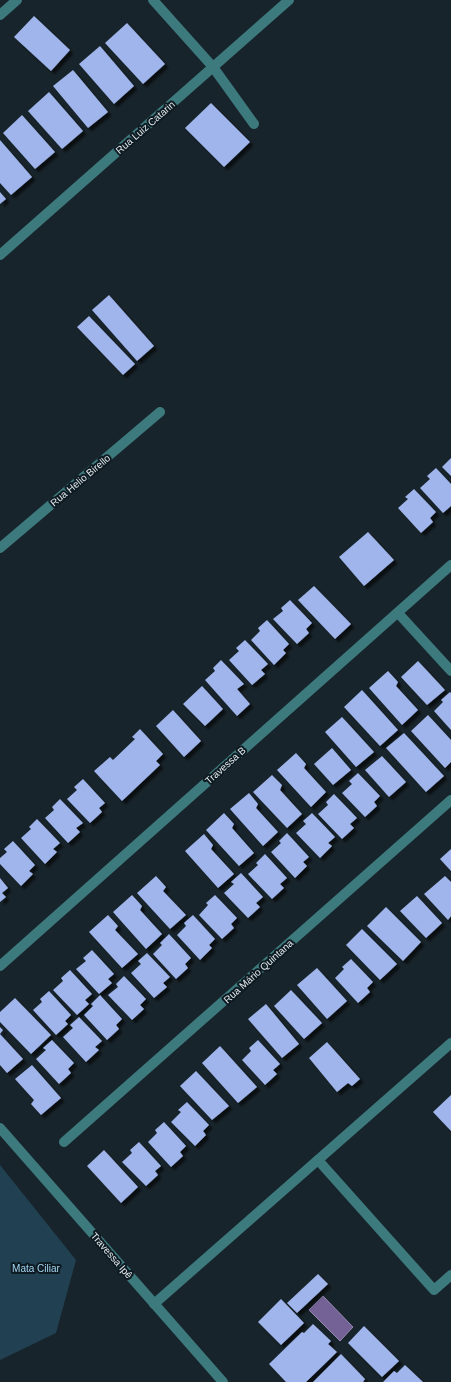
<svg xmlns="http://www.w3.org/2000/svg" width="451" height="1382" font-family="Arial,sans-serif">
<style>
.green{fill:#214153}
.water{fill:#746296;stroke:#948ab0}
.building{fill:#9fb5eb;filter:url(#shadow)}
.lines{fill:none;stroke-linecap:round;stroke-linejoin:round}
.minor{stroke:#3d7a7e;stroke-width:10}
.labels{text-anchor:middle;stroke-width:4;stroke-linejoin:round;paint-order:stroke}
.street-label{font-size:10px;fill:#e0e8ed;stroke:#0e1a21}
.park-label{font-size:10px;fill:#a5d7f4;stroke:#0e1a21}
</style>
<defs>
<filter id="shadow"><feDropShadow dx="3.5" dy="3.5" stdDeviation="1" flood-color="#0009"/></filter>
</defs>
<rect width="100%" height="100%" fill="#18242b"/>
<polygon class="green" points="0,1165 76,1260 56,1333 0,1360"/>
<polygon class="water" points="323,1296 353,1327 340,1341 309,1310"/>
<g class="building">
<polygon points="34,16 70,50 51,71 14,37"/>
<polygon points="127,23 165,64 143,84 105,43"/>
<polygon points="100,46 134,86 114,104 79,64"/>
<polygon points="73,70 108,112 88,128 53,86"/>
<polygon points="49,92 83,131 62,149 28,111"/>
<polygon points="211,103 250,142 224,167 185,128"/>
<polygon points="22,115 55,152 35,169 3,133"/>
<polygon points="0,140 32,177 11,195 0,183"/>
<polygon points="0,192 6,199 0,204"/>
<polygon points="109,295 154,346 137,361 92,310"/>
<polygon points="89,316 135,364 123,375 77,327"/>
<polygon points="451,458 451,476 442,467"/>
<polygon points="436,468 451,484 451,506 443,513 420,488 430,479 427,476"/>
<polygon points="414,489 436,512 430,518 433,522 421,533 398,508 408,499 405,497"/>
<polygon points="368,532 394,560 364,586 339,557"/>
<polygon points="314,586 351,624 335,639 298,600"/>
<polygon points="290,600 312,623 306,629 309,633 297,644 273,619 283,611 281,608"/>
<polygon points="267,620 289,644 283,650 286,653 274,665 251,640 260,631 258,628"/>
<polygon points="245,640 268,664 261,670 265,674 252,685 229,660 239,651 236,648"/>
<polygon points="221,660 244,684 237,689 250,704 237,716 205,680 215,671 213,668"/>
<polygon points="418,661 445,690 427,705 401,677"/>
<polygon points="388,671 398,682 396,686 418,710 402,725 369,688"/>
<polygon points="202,686 223,709 205,726 183,704"/>
<polygon points="362,690 398,730 380,746 344,707"/>
<polygon points="450,692 451,693 451,730 434,711 443,702 441,700"/>
<polygon points="173,710 201,741 184,757 156,726"/>
<polygon points="428,715 451,740 451,762 445,768 411,731"/>
<polygon points="342,717 374,752 356,767 325,732"/>
<polygon points="140,729 163,754 156,761 160,765 122,801 94,771 110,757 113,760 135,739 132,737"/>
<polygon points="404,733 444,776 426,792 386,748"/>
<polygon points="332,748 351,770 333,785 314,764"/>
<polygon points="296,753 306,764 304,768 326,792 311,807 277,770"/>
<polygon points="382,756 406,782 389,797 365,770"/>
<polygon points="358,773 380,796 374,802 377,806 365,817 342,793 352,784 349,781"/>
<polygon points="272,775 282,785 280,790 302,814 287,828 253,792"/>
<polygon points="83,779 105,803 99,808 102,812 90,823 67,799 77,790 74,787"/>
<polygon points="249,793 258,804 256,808 278,832 263,846 230,809"/>
<polygon points="334,794 357,818 350,824 354,828 342,839 318,814 328,805 326,802"/>
<polygon points="60,799 83,823 76,828 80,832 68,843 45,818 54,810 52,807"/>
<polygon points="224,813 234,824 232,828 254,853 239,866 206,830"/>
<polygon points="312,813 335,837 328,843 332,846 320,858 296,833 306,824 303,821"/>
<polygon points="37,819 60,843 53,849 57,852 45,864 21,838 31,829 29,827"/>
<polygon points="287,833 309,857 303,862 307,866 295,878 271,852 281,843 279,841"/>
<polygon points="204,834 213,845 211,849 234,874 218,888 185,851"/>
<polygon points="13,841 35,865 29,871 33,874 21,886 0,864 0,858 7,852 4,849"/>
<polygon points="451,849 451,871 440,859"/>
<polygon points="265,854 287,878 280,884 284,888 272,899 248,874 258,865 256,863"/>
<polygon points="241,873 263,897 256,903 260,907 248,918 224,893 234,884 231,882"/>
<polygon points="156,876 166,887 163,891 186,915 170,929 137,893"/>
<polygon points="445,876 451,882 451,916 448,920 424,894"/>
<polygon points="0,878 8,888 2,893 6,897 0,902"/>
<polygon points="132,895 142,906 140,910 162,934 146,949 113,912"/>
<polygon points="215,895 237,918 231,924 234,928 222,939 199,915 208,905 206,903"/>
<polygon points="417,896 442,923 426,938 400,911"/>
<polygon points="386,907 421,942 403,961 367,926"/>
<polygon points="108,915 118,926 115,930 138,954 122,968 89,932"/>
<polygon points="193,915 215,939 209,945 212,948 200,960 177,935 186,926 184,923"/>
<polygon points="362,929 397,964 380,980 346,945"/>
<polygon points="169,934 191,958 185,964 188,968 176,979 153,954 162,945 160,943"/>
<polygon points="92,950 114,974 108,979 112,983 99,994 76,969 86,961 83,958"/>
<polygon points="147,953 170,977 163,983 167,987 154,998 131,973 141,964 138,961"/>
<polygon points="351,959 373,982 367,988 370,992 358,1003 335,978 344,969 342,967"/>
<polygon points="317,968 347,1001 327,1019 297,985"/>
<polygon points="70,970 92,994 85,1000 89,1004 77,1015 53,990 63,981 61,978"/>
<polygon points="124,976 146,999 140,1005 144,1009 132,1020 108,995 118,987 116,984"/>
<polygon points="291,990 322,1023 304,1039 274,1006"/>
<polygon points="49,991 71,1015 65,1021 68,1024 56,1035 33,1010 42,1002 40,999"/>
<polygon points="100,995 122,1019 116,1025 119,1029 107,1040 84,1015 93,1006 91,1004"/>
<polygon points="15,998 51,1035 31,1054 0,1022 0,1012"/>
<polygon points="266,1004 299,1044 282,1058 248,1019"/>
<polygon points="79,1017 102,1041 95,1047 99,1050 86,1062 63,1037 73,1028 70,1025"/>
<polygon points="0,1027 3,1030 0,1034 23,1059 7,1073 0,1065"/>
<polygon points="52,1040 74,1063 68,1069 71,1073 59,1084 36,1059 46,1050 43,1048"/>
<polygon points="258,1040 280,1064 273,1070 277,1074 265,1085 242,1060 251,1051 249,1048"/>
<polygon points="327,1042 360,1079 352,1086 348,1083 337,1092 309,1058"/>
<polygon points="220,1046 257,1087 238,1103 202,1063"/>
<polygon points="32,1065 61,1098 41,1115 31,1104 34,1100 15,1079"/>
<polygon points="196,1071 229,1106 212,1120 180,1086"/>
<polygon points="451,1095 451,1131 433,1112"/>
<polygon points="187,1102 209,1125 203,1131 206,1135 195,1146 171,1122 181,1112 178,1110"/>
<polygon points="164,1122 186,1146 180,1152 183,1156 171,1167 148,1142 157,1133 155,1130"/>
<polygon points="139,1142 161,1166 155,1171 158,1175 146,1186 122,1162 132,1153 130,1150"/>
<polygon points="104,1150 138,1187 121,1203 87,1166"/>
<polygon points="318,1274 328,1284 297,1313 287,1303"/>
<polygon points="281,1299 304,1323 281,1345 258,1322"/>
<polygon points="313,1324 331,1341 328,1344 337,1352 306,1382 286,1382 269,1364 302,1332 304,1333"/>
<polygon points="364,1326 399,1361 382,1377 348,1343"/>
<polygon points="341,1354 365,1379 363,1382 313,1382"/>
<polygon points="405,1365 423,1382 383,1382 394,1371 397,1373"/>
</g>
<g class="lines">
<g class="minor">
<polyline points="153,0 213,67 254,124"/>
<polyline points="0,15 17,0"/>
<polyline points="0,255 289,0"/>
<polyline points="0,548 160,412"/>
<polyline points="398,613 451,671"/>
<polyline points="0,966 451,565"/>
<polyline points="0,1128 223,1382"/>
<polyline points="64,1142 451,800"/>
<polyline points="318,1160 434,1290 451,1275"/>
<polyline points="154,1304 451,1043"/>
</g>
</g>
<g class="labels">
<g class="street-label">
<text transform="translate(145 127) rotate(-41)" y="4">Rua Luiz Catarin</text>
<text transform="translate(80 480) rotate(-40)" y="4">Rua Helio Birello</text>
<text transform="translate(225 765) rotate(-42)" y="4">Travessa B</text>
<text transform="translate(258 971) rotate(-42)" y="4">Rua Mário Quintana</text>
<text transform="translate(112 1255) rotate(49)" y="4">Travessa Ipê</text>
</g>
<g class="park-label">
<text x="36" y="1272">Mata Ciliar</text>
</g>
</g>
</svg>
